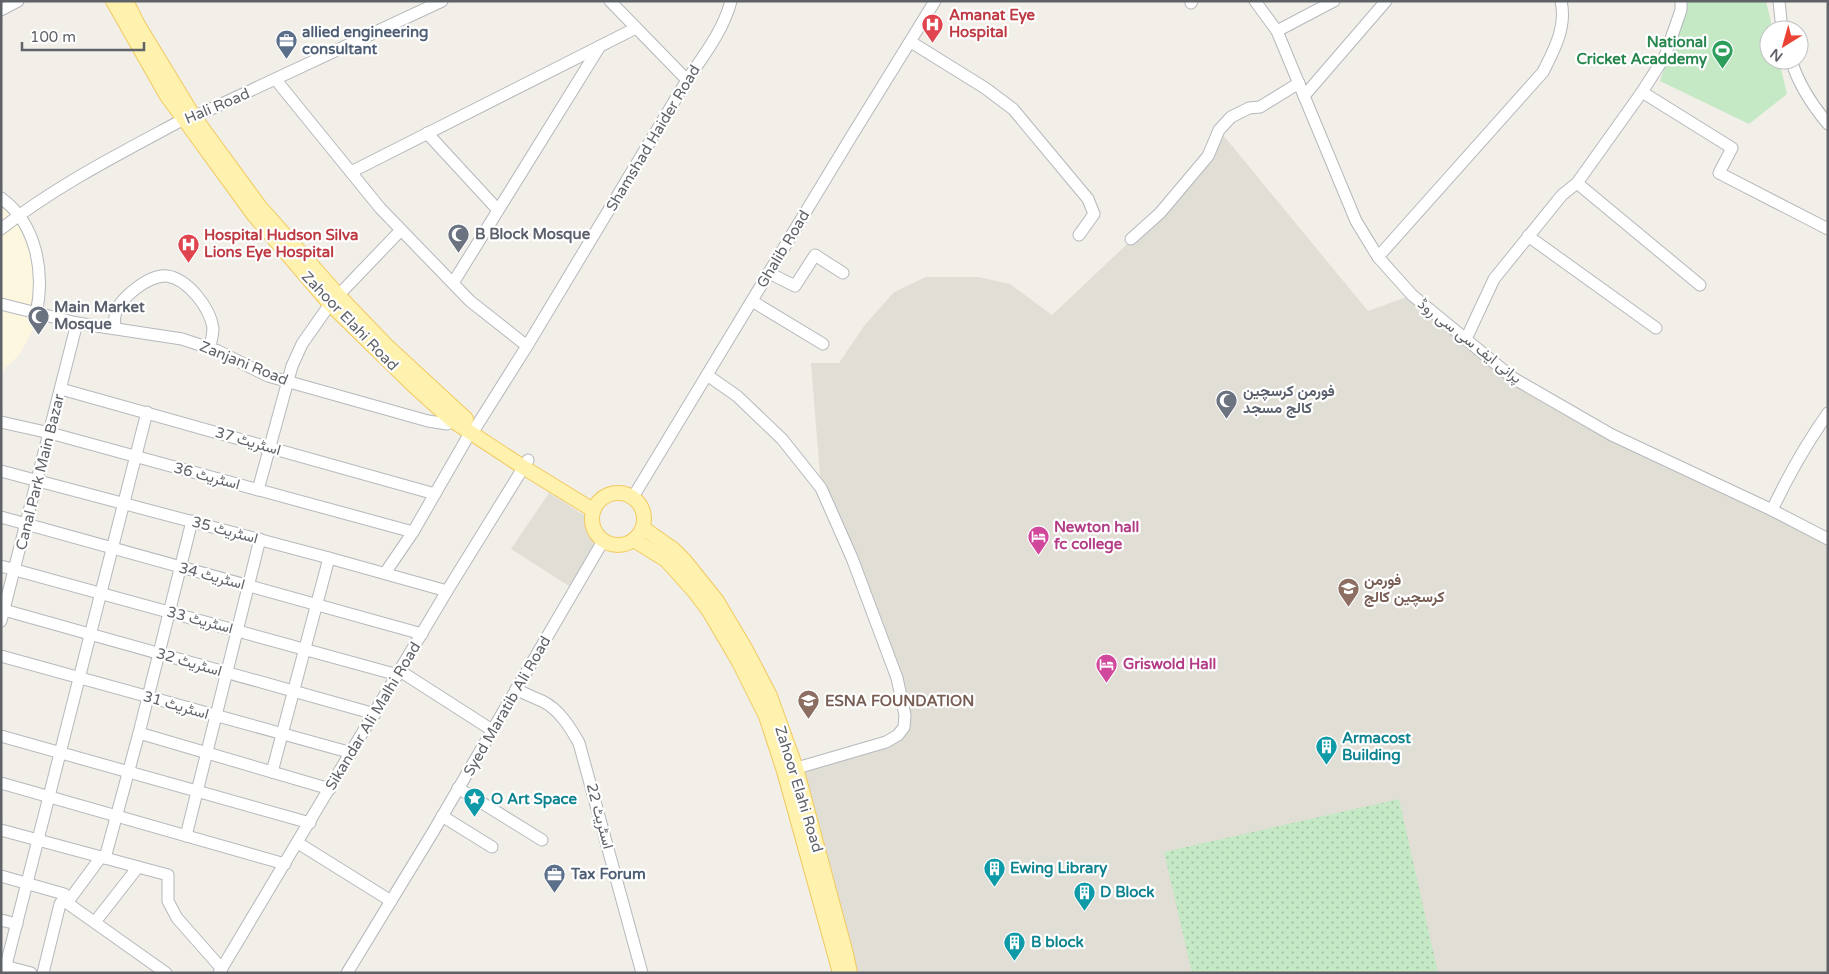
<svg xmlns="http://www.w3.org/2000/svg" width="1829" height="974" font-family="'Varela Round',Vazirmatn,sans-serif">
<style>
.commercial{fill:#fef7e0}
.education{fill:#e1ded6}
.grass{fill:url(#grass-dots)}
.garden{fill:#c5e8c5}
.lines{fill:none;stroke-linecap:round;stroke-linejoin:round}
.minor-casing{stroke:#b5b8bc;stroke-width:13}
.major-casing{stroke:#f2c960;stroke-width:16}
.minor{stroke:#fff;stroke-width:11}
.major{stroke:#fff2af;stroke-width:14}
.labels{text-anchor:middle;stroke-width:4.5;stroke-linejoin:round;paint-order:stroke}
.health-label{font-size:15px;font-weight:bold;fill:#be3a42;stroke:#fff;text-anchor:start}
.service-label{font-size:15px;font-weight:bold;fill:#4e5e75;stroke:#fff;text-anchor:start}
.leisure-label{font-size:15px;font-weight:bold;fill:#27864d;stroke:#fff;text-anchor:end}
.street-label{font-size:15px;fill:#5f6368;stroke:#fff}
.worship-label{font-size:15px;font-weight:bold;fill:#5b616d;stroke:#fff;text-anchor:start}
.hotel-label{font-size:15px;font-weight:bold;fill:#b23c85;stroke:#fff;text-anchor:start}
.education-label{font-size:15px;font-weight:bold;fill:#785e54;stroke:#fff;text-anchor:start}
.culture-label{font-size:15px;font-weight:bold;fill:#0d838f;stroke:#fff;text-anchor:start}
</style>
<defs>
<pattern id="grass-dots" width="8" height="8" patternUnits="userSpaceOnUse" patternTransform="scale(1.25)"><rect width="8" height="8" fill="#c5e8c5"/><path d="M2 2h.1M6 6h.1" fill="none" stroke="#a3c0a4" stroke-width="1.8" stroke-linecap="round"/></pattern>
</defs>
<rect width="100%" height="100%" fill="#f1efe8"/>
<polygon class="commercial" points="1,197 30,231 42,294 35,326 19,355 1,372"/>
<g class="education">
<polygon points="1219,130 1368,311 1412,295 1513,378 1828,539 1828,973 844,973 788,768 898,735 905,715 821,488 811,363 839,363 864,326 894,292 926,277 978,277 1010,284 1052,315 1160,213 1208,156"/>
<polygon points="549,493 587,517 596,543 569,586 511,549"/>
</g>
<polygon class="grass" points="1399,799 1438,973 1192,973 1164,852"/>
<polygon class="garden" points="1688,1 1766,1 1773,30 1769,30 1769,60 1779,60 1787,94 1749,124 1660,81"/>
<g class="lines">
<defs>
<g id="minor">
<polyline points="610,1 687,80"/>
<polyline points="1255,1 1277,31 1356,221 1378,257 1412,295 1513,378 1612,435 1772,510 1828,539"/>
<polyline points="1779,1 1782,30"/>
<polyline points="1191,3 1192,1"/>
<polyline points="1,10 18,1"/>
<polyline points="1277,31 1334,1"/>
<polyline points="911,42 985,88 1013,109 1088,199 1094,214 1079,235"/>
<path d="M 1791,60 C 1798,83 1812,105 1828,124"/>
<polyline points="276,80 380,208 470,301 527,346"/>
<polyline points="1642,92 1732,148 1719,173 1828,229"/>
<polyline points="1304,96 1386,1"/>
<polyline points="427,133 498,210"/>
<polyline points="351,172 636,28"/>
<polyline points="1577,183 1700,285"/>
<path d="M 1,198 C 37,224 45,273 36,314"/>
<path d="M 1,229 C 57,185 121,153 184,119 L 194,117 L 442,1"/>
<polyline points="1528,236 1656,328"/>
<polyline points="1131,239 1160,213 1208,156 1219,130 1231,117 1249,108 1260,107 1299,83"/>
<path d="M 1378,257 L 1543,72 C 1554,50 1567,27 1561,1"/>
<polyline points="769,273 795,286 815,255 843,273"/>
<polyline points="453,283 600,46"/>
<polyline points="752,301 823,344"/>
<polyline points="1,304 77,323 182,339 218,351 268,376 428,421 447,424 453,421"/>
<path d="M 115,328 C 115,324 114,320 115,316 C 117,299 150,274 167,276 C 188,279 210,308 213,328 C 213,334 211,341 210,347"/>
<polyline points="1466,339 1494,279 1562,195 1577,183 1642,92 1665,56 1681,10 1681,1"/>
<polyline points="707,375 737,396 782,439 821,488 852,558 897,678 905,715 904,727 898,735 886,742 790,770"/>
<polyline points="61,389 435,494"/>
<polyline points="1,422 50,433 413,532"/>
<path d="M 476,427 L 527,346 L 687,80 C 704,55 723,31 731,1"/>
<polyline points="1,471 329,558 447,591"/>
<polyline points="258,490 292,366 302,344 330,304 401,230"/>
<polyline points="633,497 851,137 935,1"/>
<path d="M 1772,510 C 1788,476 1806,444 1828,413"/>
<polyline points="1,517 422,634"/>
<polyline points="1,566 398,675"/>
<polyline points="385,573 413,532 470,433"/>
<polyline points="4,610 375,714"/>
<polyline points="1,621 77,323"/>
<polyline points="1,656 352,753"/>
<polyline points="400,671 492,730"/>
<path d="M 516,689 C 525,694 533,697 542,701 C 559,709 570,727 579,743 L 642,973"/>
<polyline points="139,733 330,789"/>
<polyline points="1,736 310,823"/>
<polyline points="272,772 329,558"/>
<polyline points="1,783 285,864"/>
<polyline points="458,788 542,840"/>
<polyline points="442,816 492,847"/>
<polyline points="1,830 168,875 168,901 177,918 222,969"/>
<polyline points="186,836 260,539"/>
<polyline points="298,843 391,901"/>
<polyline points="105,858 139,733 192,521"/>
<polyline points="1,876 64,894 63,900 166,973"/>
<polyline points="67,903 101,857"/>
<polyline points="1,920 17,924"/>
<polyline points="95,922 138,867"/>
<polyline points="1,965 31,973"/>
<polyline points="4,973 147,412"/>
<polyline points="43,973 60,904 63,900"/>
<polyline points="219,973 447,591 528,460"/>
<polyline points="347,973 433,832 603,541"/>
</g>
<g id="major">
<polyline points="113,1 167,96 184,119 253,214 330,304 414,386 453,421 523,467 593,510"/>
<polyline points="126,1 138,25 194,117 260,207 339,296 388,347 466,419"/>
<circle cx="618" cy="519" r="26"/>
<polyline points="643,528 673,549 685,561 717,601 745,648 770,696 796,768 846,954 850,973"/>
<polyline points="634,540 666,560 694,591 709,611 739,662 766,716 784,771 840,973"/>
</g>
</defs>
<use href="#minor" class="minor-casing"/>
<use href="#major" class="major-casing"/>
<use href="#minor" class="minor"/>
<use href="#major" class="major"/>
</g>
<defs>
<symbol id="hospital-pin" viewBox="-11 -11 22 30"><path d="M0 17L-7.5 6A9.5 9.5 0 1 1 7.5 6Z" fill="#e0444e" stroke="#fff"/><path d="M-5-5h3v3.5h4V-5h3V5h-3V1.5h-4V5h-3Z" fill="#fff"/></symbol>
<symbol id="office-pin" viewBox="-11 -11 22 30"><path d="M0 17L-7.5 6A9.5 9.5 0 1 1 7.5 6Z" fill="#5c6f8a" stroke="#fff"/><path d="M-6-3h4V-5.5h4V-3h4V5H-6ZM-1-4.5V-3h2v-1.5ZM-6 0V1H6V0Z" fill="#fff"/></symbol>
<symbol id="stadium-pin" viewBox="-11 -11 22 30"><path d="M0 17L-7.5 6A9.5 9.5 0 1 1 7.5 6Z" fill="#2e9e5b" stroke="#fff"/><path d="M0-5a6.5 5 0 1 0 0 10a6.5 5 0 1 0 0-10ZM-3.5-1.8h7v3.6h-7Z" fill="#fff"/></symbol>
<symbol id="mosque-pin" viewBox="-11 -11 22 30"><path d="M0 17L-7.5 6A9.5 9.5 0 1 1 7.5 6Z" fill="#6b7280" stroke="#fff"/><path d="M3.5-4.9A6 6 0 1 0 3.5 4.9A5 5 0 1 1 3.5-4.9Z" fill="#fff"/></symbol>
<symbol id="hotel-pin" viewBox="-11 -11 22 30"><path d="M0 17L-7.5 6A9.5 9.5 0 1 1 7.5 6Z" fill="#d1479c" stroke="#fff"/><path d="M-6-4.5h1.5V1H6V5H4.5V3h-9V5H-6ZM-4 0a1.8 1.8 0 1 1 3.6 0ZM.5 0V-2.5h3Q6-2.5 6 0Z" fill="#fff"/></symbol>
<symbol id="university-pin" viewBox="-11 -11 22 30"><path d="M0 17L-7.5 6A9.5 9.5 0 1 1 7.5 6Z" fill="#8d6e63" stroke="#fff"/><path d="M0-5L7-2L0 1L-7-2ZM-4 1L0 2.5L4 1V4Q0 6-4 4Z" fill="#fff"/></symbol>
<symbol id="school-pin" viewBox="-11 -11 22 30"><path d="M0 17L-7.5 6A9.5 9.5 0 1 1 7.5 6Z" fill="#8d6e63" stroke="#fff"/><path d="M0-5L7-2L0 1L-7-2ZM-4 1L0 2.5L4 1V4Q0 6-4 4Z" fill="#fff"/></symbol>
<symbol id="building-pin" viewBox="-11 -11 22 30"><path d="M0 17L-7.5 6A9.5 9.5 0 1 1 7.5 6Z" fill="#0f9aa8" stroke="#fff"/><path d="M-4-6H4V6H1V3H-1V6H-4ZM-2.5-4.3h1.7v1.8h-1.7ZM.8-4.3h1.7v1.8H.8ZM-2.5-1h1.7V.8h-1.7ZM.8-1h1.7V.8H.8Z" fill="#fff"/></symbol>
<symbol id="sight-pin" viewBox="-11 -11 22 30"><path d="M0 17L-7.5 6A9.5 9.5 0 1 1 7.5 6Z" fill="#0f9aa8" stroke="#fff"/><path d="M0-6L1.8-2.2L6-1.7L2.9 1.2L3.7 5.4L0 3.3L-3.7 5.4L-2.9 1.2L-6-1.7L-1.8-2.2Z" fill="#fff"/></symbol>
</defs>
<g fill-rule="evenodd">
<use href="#hospital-pin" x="920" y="12" width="25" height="34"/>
<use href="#office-pin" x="274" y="28" width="25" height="34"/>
<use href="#stadium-pin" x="1710" y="38" width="25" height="34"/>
<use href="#mosque-pin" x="446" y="222" width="25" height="34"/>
<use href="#hospital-pin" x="176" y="232" width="25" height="34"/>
<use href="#mosque-pin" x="26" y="304" width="25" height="34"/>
<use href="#mosque-pin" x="1214" y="388" width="25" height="34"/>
<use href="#hotel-pin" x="1026" y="524" width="25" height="34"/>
<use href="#university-pin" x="1336" y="576" width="25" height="34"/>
<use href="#hotel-pin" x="1094" y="652" width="25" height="34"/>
<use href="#school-pin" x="796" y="688" width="25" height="34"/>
<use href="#building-pin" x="1314" y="734" width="25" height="34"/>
<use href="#sight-pin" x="462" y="786" width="25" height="34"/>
<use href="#building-pin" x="982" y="856" width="25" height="34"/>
<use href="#office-pin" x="542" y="862" width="25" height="34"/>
<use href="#building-pin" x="1072" y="880" width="25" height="34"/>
<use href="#building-pin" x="1002" y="930" width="25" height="34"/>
</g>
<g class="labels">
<g class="health-label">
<text x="949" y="20">Amanat Eye<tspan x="949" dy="17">Hospital</tspan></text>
<text x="204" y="240">Hospital Hudson Silva<tspan x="204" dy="17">Lions Eye Hospital</tspan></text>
</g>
<g class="service-label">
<text x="302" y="37">allied engineering<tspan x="302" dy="17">consultant</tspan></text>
<text x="571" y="879">Tax Forum</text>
</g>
<g class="leisure-label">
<text x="1707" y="47">National<tspan x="1707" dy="17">Cricket Acaddemy</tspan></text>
</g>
<g class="street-label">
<text transform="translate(217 106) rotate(-23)" y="5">Hali Road</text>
<text transform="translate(653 138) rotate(-59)" y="5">Shamshad Haider Road</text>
<text transform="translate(783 249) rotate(-59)" y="5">Ghalib Road</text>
<text transform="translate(350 321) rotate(46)" y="5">Zahoor Elahi Road</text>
<text transform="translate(1470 341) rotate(38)" y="5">پرانی ایف سی سی روڈ</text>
<text transform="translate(244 363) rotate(22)" y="5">Zanjani Road</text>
<text transform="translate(248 441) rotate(16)" y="5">اسٹریٹ 37</text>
<text transform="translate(40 472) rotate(-76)" y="5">Canal Park Main Bazar</text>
<text transform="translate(207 476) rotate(15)" y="5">اسٹریٹ 36</text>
<text transform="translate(225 530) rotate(15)" y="5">اسٹریٹ 35</text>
<text transform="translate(212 576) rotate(15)" y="5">اسٹریٹ 34</text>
<text transform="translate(200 620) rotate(15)" y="5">اسٹریٹ 33</text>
<text transform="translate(189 662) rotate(16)" y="5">اسٹریٹ 32</text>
<text transform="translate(176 705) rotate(16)" y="5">اسٹریٹ 31</text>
<text transform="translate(507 706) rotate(-60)" y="5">Syed Maratib Ali Road</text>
<text transform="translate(373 716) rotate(-59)" y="5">Sikandar Ali Malhi Road</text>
<text transform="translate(799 789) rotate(73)" y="5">Zahoor Elahi Road</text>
<text transform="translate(600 816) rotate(75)" y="5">اسٹریٹ 22</text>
</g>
<g class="worship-label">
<text x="475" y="239">B Block Mosque</text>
<text x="54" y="312">Main Market<tspan x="54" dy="17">Mosque</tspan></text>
<text x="1243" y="396">فورمن کرسچین<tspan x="1243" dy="17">کالج مسجد</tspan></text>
</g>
<g class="hotel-label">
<text x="1054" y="532">Newton hall<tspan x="1054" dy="17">fc college</tspan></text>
<text x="1123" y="669">Griswold Hall</text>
</g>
<g class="education-label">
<text x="1364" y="585">فورمن<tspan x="1364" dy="17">کرسچین کالج</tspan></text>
<text x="825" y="706">ESNA FOUNDATION</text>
</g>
<g class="culture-label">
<text x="1342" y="743">Armacost<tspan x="1342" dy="17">Building</tspan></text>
<text x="491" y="804">O Art Space</text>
<text x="1010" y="873">Ewing Library</text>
<text x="1100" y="897">D Block</text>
<text x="1031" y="947">B block</text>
</g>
</g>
<rect width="1829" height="974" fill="none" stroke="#5f6368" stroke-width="5"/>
<g transform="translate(1784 45) rotate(217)"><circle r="24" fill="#ffffff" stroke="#bfc1c3"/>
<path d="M0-4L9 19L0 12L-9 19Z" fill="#ea4335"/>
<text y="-8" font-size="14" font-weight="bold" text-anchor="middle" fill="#5f6368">N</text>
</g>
<path d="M22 42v8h122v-8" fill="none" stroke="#5f6368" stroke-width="2.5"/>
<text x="30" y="42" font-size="15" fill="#5f6368" stroke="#ffffff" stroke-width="4" paint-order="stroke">100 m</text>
</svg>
